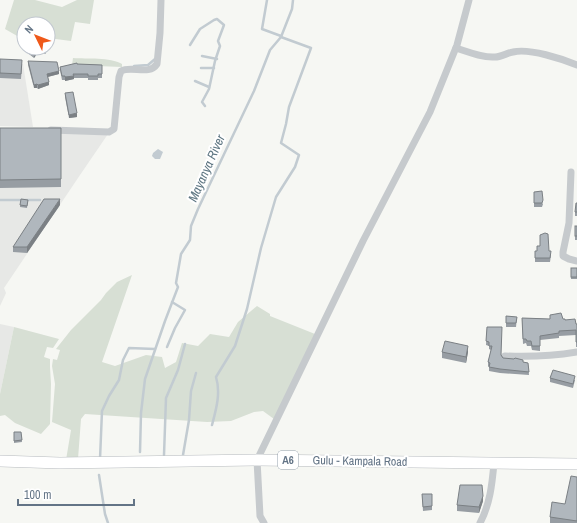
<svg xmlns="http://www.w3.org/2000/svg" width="577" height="523" font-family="'Archivo Narrow',sans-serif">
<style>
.built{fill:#e7e8e6}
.green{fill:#d7dfd4}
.water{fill:#c2cbd1}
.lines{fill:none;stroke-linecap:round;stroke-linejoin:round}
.stream{stroke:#c2cbd1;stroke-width:2.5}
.primary-casing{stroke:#b7bbbf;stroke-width:12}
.street{stroke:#c6cacd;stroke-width:7}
.primary{stroke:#fff;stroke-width:11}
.wall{fill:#979da3}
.shaded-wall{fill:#7b8084}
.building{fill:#b0b7bd;stroke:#7b8084}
.labels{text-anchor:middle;stroke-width:4;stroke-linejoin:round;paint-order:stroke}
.shield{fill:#fff;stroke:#929eaa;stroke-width:1}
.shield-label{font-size:11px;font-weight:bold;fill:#637486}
.street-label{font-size:12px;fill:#637486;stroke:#fff}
.water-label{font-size:13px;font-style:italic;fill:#5f7783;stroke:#fff}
</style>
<rect width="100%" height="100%" fill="#f6f7f3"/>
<g class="built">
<polygon points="0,62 23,64 33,127 0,126"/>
<polygon points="0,130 108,134 80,175 4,288 6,293 0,306"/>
<polygon points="0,324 14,327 0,394"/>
</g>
<g class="green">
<polygon points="14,0 35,0 62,7 77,0 94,0 90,24 75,22 71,41 48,38 48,24 24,24 24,37 19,37 5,29"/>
<path d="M 73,58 C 87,59 110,57 122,64 L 122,67 L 72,65 Z"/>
<polygon points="132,275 102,362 115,366 146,355 162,357 165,368 176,362 182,343 198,346 210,334 229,337 238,322 257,306 270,314 270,316 315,334 274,419 263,411 254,412 231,421 207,422 85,414 81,419 78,459 66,460 71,430 52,422 55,384 52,366 53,359 57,360 60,350 56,349 71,330 101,300 106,293 117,282"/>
<polygon points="14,327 59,339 53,348 47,347 44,357 50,359 50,367 51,384 50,424 41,434 15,423 5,415 0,416 0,394"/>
</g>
<polygon class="water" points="158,149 163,152 160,159 155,159 152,156 153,153"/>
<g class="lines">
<g class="stream">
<polyline points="267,0 262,29 281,36"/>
<polyline points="190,45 200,29 214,20 217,19 224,25 218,41 220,46 215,61 209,89 202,102 205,106"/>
<polyline points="202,56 217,59"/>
<polyline points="134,66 148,65 155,59"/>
<polyline points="201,68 214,68"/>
<polyline points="195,81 209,87"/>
<polyline points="0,200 40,200"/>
<polyline points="167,347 175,328 185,310 172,302"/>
<path d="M 212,425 C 216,410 221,393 216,377 L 235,346 L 247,309 L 261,248 L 276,197 L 295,167 L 299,155 L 281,143 L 286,124 L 289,107 L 311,48 L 281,37"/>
<polyline points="140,452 141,413 145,379 165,321 178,287 176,283 181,254 190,240 191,226 198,209 254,91 270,50 281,37 292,9 293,0"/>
<polyline points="164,455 166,398 178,370 185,344"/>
<polyline points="183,455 189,420 191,391 196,373"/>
<polyline points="100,459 102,411 109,396 119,380 123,360 129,348 155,349"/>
<polyline points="99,475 105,514 108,523"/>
</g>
<defs>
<polyline id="primary" points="0,461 60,463 257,460 577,464"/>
</defs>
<use href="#primary" class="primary-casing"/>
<g class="street">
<path d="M 456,48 C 468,52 483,58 495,57 C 501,57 507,53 513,52 C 530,48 562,59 577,65"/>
<path d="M 51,130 L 109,132 L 114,129 L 119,77 L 121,71 C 132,65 149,76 157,64 L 160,33 L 161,0"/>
<polyline points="571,172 569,223 563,252 563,256 569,259 577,261"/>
<path d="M 505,356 C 529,357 553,356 577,352"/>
<polyline points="264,523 260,516 257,460 363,241 430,112 457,45 469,0"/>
<path d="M 480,523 C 490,504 492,485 494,463"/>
</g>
<use href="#primary" class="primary"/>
</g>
<g class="wall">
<polygon points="24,48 48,48 48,49 45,54 39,50 39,51 34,58 25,51"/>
<polygon points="0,59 22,66 21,79 0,78"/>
<polygon points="28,61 59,74 48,77 49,85 38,89 37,88 34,88 28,65"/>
<polygon points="77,64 102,65 102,78 98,78 98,80 88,80 88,78 74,78 74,79 65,81 65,80 62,80 60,70 60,67"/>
<polygon points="65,93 77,117 69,118 65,97"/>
<polygon points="0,128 61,128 61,187 0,188"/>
<polygon points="534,192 543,204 542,207 534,207"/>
<polygon points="21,199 28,200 27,208 20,207"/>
<polygon points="577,203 577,216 575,216 575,212"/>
<polygon points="60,205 27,253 13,252 13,247"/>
<rect x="575" y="226" width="2" height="14"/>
<polygon points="535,251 549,251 551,255 550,262 535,262"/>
<rect x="571" y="268" width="6" height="11"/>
<polygon points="506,316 517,317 516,327 506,327"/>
<polygon points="522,318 550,319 563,319 576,324 577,324 577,347 576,347 576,335 559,336 559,338 540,340 540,351 532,350 531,346 527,346 526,343 523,344"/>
<polygon points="487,327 503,358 528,363 529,375 500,373 489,371 489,367 488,366 488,362 491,350 489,349 489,346 486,345"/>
<polygon points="442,352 468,352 466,363 442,358"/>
<polygon points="550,378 575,380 573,388 550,382"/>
<polygon points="14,432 21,432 22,442 14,443"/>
<polygon points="577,477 577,523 550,523 550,517 565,504"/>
<polygon points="422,494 432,494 432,510 423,511"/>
<polygon points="483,501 479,513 457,511 457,505"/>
</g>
<g class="shaded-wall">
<polygon points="48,46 48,49 45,54 45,51 47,48 48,48"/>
<polygon points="39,48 39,51 34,58 34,55"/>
<polygon points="59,71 59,74 47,77 47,74"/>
<polygon points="74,76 74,79 65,81 65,77"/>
<polygon points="49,82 49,85 38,89 38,85"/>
<polygon points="37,84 37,88 34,88 34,85"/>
<polygon points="77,113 77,117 69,118 69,115"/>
<polygon points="60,199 60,205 27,253 27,247"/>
<polygon points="468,346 468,352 466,363 466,357"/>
<polygon points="483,496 483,501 479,513 479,507"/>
</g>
<g class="building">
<polygon points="25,48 39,48 34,55"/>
<polygon points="42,48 47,48 45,51"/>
<polygon points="0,59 22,60 21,74 0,73"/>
<polygon points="28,61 57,62 59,71 47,74 49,82 38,85 37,84 34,85"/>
<polygon points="77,63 77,64 102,65 102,74 98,74 98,76 88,76 88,74 73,74 74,76 65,77 65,76 62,76 60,67"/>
<polygon points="73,92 77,113 69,115 65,93"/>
<polygon points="0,128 61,128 61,179 0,180"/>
<polygon points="542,191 543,200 542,203 534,203 534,192"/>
<polygon points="21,199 28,200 27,206 20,205"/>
<polygon points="44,199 60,199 27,247 13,247"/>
<polygon points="576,203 577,203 577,212 575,212"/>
<rect x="575" y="226" width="2" height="10"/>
<polygon points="545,233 548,234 549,251 551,251 550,258 535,258 535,251 537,251 537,246 540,246 540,235"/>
<rect x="571" y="268" width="6" height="9"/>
<polygon points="561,313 563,319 565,319 565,320 575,319 576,324 577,324 577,342 576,342 576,330 559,331 559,333 540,336 540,346 532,346 531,341 527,341 526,339 523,339 522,318 550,319 550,315"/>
<polygon points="506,316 517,317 516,323 506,323"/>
<polygon points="487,327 502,327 501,355 503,358 514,359 515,358 523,360 523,362 528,363 529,372 500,369 489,367 490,363 488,362 492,346 489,346 489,342 486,341"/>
<polygon points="445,341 468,346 466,357 442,352"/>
<polygon points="553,370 575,376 573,384 550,378"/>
<polygon points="14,432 21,432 22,440 14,441"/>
<polygon points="571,476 577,477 577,521 550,517 552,502 565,504"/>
<polygon points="460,485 482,485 483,496 479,507 457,505"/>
<polygon points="422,494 432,494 432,506 423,507"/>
</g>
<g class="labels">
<rect class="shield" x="278" y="451" width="20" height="18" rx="3"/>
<g class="shield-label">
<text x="288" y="464">A6</text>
</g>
<g class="street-label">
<text transform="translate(360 461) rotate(1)" y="4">Gulu - Kampala Road</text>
</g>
<g class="water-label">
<text transform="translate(206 168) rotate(-66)" y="5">Mayanya River</text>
</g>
</g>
<g transform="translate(36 36) rotate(313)"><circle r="19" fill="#ffffff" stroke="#c1c7cf"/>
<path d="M0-3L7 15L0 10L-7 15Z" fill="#ef591a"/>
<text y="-6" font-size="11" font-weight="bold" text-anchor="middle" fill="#637486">N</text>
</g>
<path d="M18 499v6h116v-6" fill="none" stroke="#637486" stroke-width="2"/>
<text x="24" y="499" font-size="12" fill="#637486" stroke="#ffffff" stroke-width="3" paint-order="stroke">100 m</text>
</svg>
